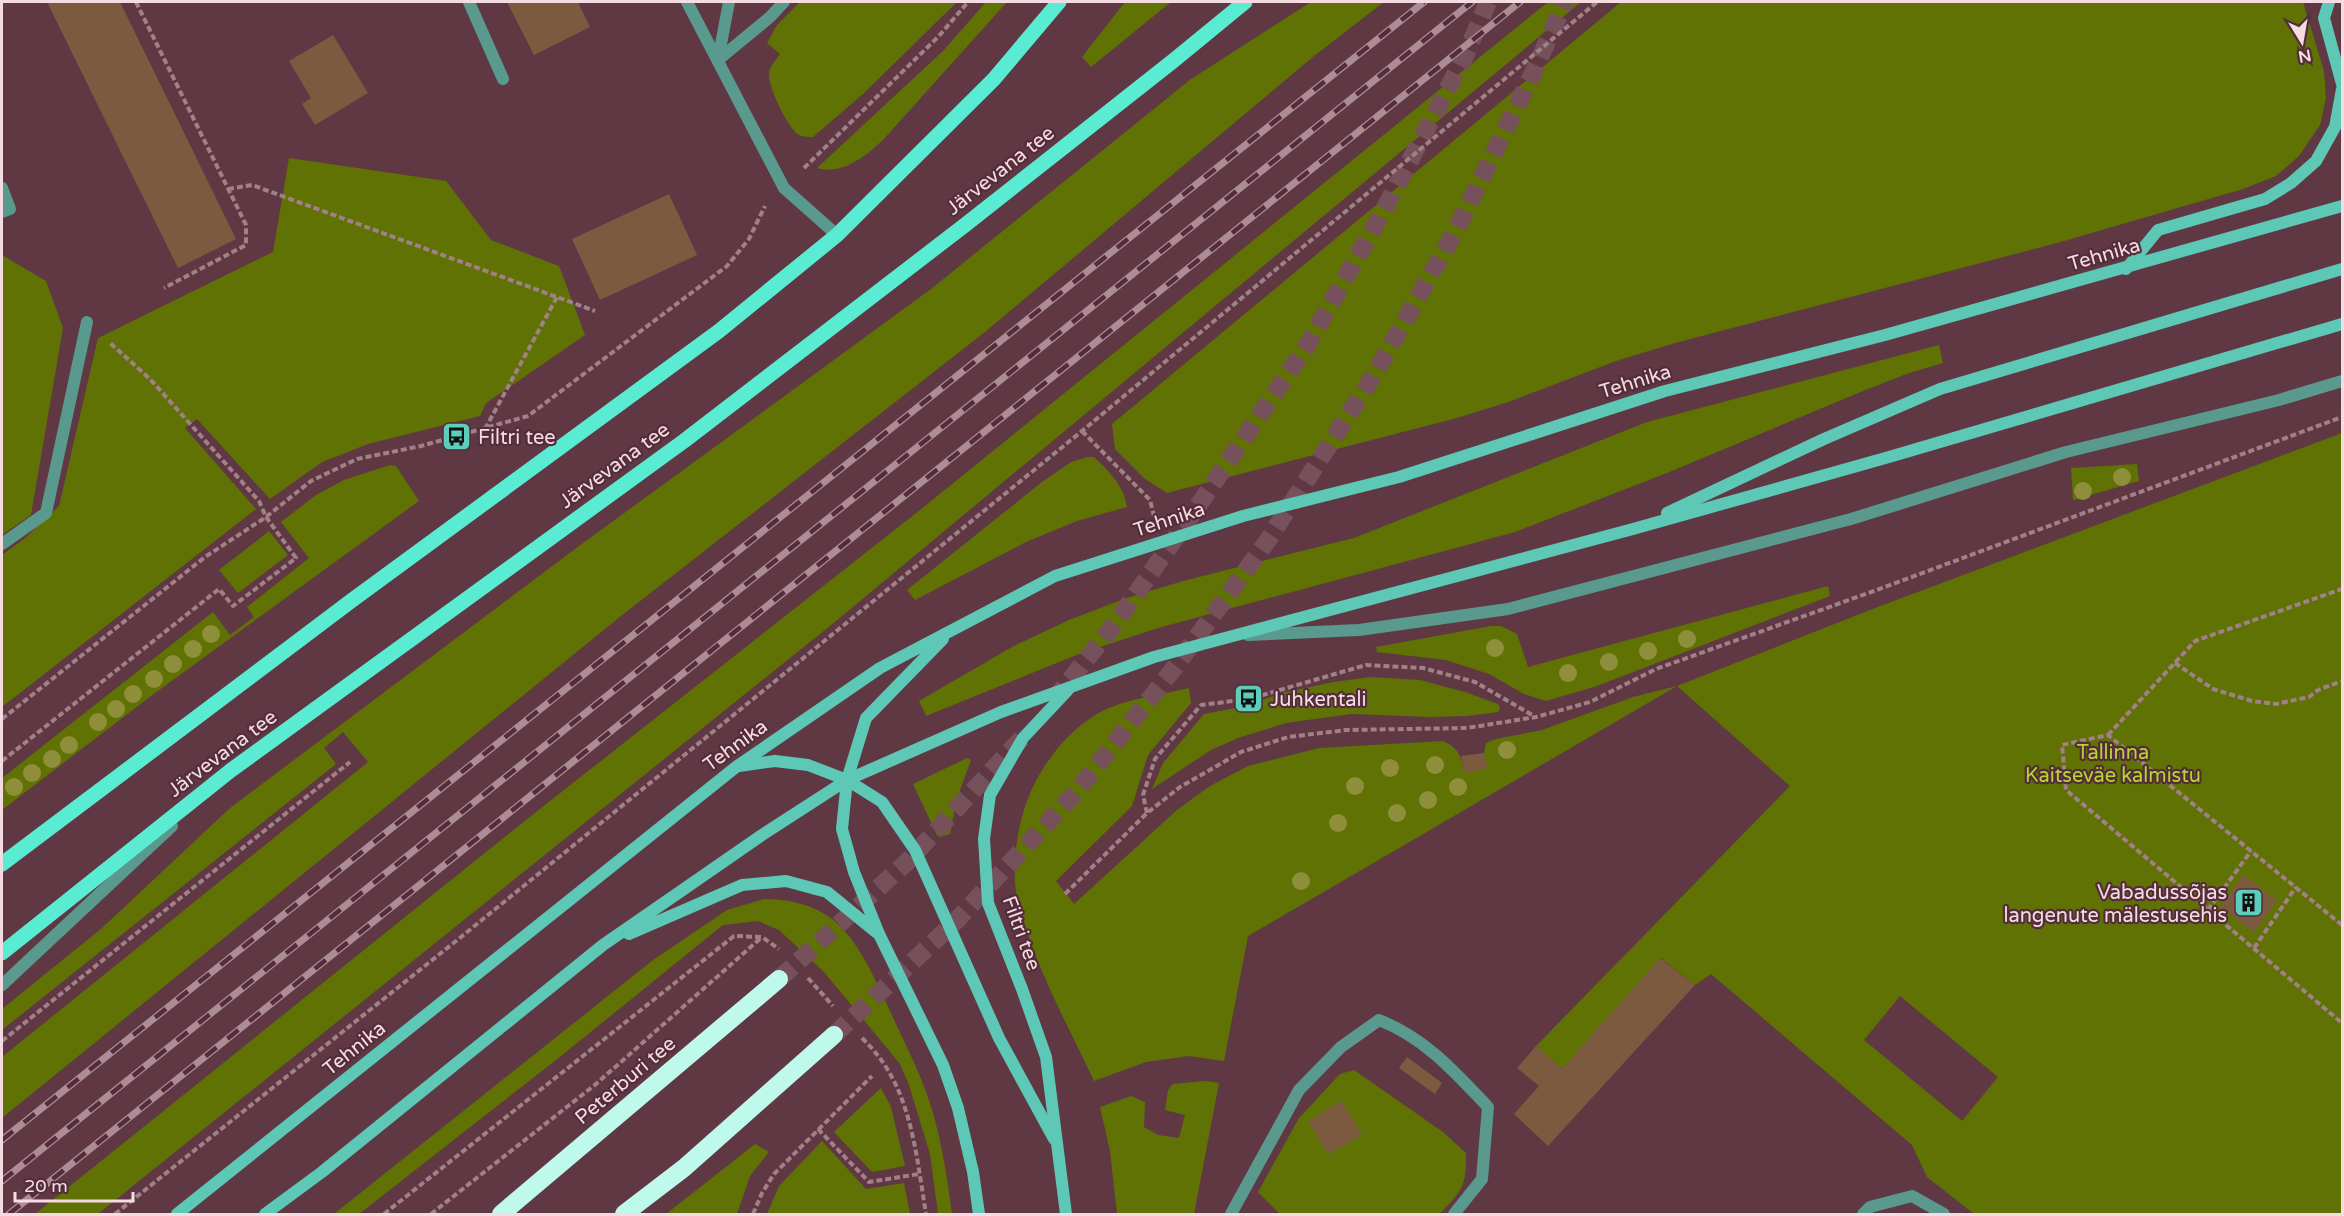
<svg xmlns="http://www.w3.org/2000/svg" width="2344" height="1216" font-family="'Varela Round',sans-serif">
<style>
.green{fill:#607203;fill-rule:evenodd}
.building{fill:#7b5a40}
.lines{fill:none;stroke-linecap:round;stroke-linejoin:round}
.highway-tunnel{stroke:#76515c;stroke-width:18;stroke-dasharray:18 9;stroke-linecap:butt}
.path{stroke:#a18089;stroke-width:4;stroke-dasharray:6 3;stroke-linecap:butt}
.lane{stroke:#5a998d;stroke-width:12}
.street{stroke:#5a998d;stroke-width:12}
.secondary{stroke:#5dc8b5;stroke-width:12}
.primary{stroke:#5aebd3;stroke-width:15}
.highway{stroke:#bff9ec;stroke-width:18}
.rail-casing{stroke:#ac8c95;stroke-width:7}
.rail{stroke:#542d3a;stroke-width:4.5;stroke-dasharray:14;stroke-linecap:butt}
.tree{fill:#8f8e3a}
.labels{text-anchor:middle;stroke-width:4.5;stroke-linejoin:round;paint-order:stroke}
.street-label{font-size:20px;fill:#f5dce2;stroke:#542d3a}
.poi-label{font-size:20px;fill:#f5dce2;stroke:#542d3a;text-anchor:start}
.park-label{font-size:20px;fill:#b6d531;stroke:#542d3a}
</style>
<rect width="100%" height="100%" fill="#5f3844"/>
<g class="green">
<path d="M 800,2 L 957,2 L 863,94 L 813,137 C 809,137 803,137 799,135 C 788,129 769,88 769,76 C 768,68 775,61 780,54 L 767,43 L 777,25 Z"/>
<path d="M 986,2 L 1007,2 L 882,141 C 864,157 843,175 817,168 L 943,51 Z"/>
<polygon points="1125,2 1171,2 1091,67 1082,57"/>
<polygon points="1311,2 1384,2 1314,56 985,332 621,616 2,1118 2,1057 368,762 343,732 324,748 336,764 2,1030 2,1009 102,928 230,808 575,549 931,289 1191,79"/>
<polygon points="1548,2 1581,2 836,621 98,1214 35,1214 536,812 915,514"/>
<polygon points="1621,2 2303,2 2324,71 2326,98 2320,125 2299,156 2276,176 2243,189 2057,243 1675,343 1616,361 1508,402 1457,418 1167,493 1145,479 1115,449 1112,424"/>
<polygon points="289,158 446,181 491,240 559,266 585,335 486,403 480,416 368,444 322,462 270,499 197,419 185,428 256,509 2,707 2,555 24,539 59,506 98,338 273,252"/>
<polygon points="2,255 46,281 63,328 31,515 2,535"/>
<polygon points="1939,345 1943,363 1909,373 1863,391 1667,473 1515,532 1158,628 1079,654 926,716 919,701 1012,647 1069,620 1124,599 1183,581 1354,538 1647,422"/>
<path d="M 2342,433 L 2342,1214 L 1974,1214 L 1927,1177 L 1912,1145 L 1711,974 L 1695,985 L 1661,958 L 1562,1069 L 1536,1046 L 1790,786 L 1677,686 L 1248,936 L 1224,1061 L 1189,1056 L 1146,1062 L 1094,1081 C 1071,1032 1044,983 1027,931 C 1022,916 1016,899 1015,882 C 1013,847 1021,807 1038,777 C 1053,751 1071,730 1097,714 C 1123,699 1160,695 1189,688 L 1191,703 L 1148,755 L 1132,806 L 1056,881 L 1074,904 L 1177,810 L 1210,786 L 1248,766 L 1319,748 L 1443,741 C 1459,748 1461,756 1464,772 L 1486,768 L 1484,753 L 1486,743 L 1496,739 L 1542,730 L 1633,697 L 1677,686 L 1875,608 ZM 1900,996 L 1998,1077 L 1962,1121 L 1864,1040 Z"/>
<path d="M 1088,457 L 1094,457 C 1109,471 1124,486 1127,507 L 1077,521 L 1026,542 L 915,600 L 907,590 L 1042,482 L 1071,462 Z"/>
<polygon points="2137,464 2139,481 2073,500 2071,468"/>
<polygon points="390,465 396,466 419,501 151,696 2,810 2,778 213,612 230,635 254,617 247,607 309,558 281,522 316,495 344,480"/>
<polygon points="269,531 288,555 238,593 219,570"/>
<polygon points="1828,586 1830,596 1597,686 1546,701 1524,694 1489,674 1446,660 1377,652 1376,647 1491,626 1501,626 1517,634 1528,667"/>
<polygon points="1370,677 1420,680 1465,692 1498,704 1500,708 1498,712 1467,716 1430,717 1351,714 1286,723 1238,738 1211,750 1152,789 1163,763 1204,714 1241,707 1286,692 1334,682"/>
<polygon points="967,758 971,760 956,801 950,834 940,837 937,835 913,784"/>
<path d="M 764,899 C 788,899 812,904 832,919 C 859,941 874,977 888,1007 C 905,1044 925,1081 935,1120 C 943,1151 948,1183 952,1214 L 938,1214 L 930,1154 L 909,1085 L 900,1064 L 824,972 L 779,930 L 758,921 L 723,925 L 561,1056 L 359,1214 L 334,1214 L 653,960 L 727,910 Z"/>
<path d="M 1354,1070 L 1443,1132 L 1466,1153 C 1467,1185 1461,1193 1439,1214 L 1280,1214 L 1258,1192 L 1299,1118 L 1340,1074 Z"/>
<polygon points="1205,1081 1219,1083 1194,1214 1117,1214 1110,1151 1100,1107 1131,1096 1145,1102 1144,1127 1158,1135 1179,1138 1185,1115 1165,1110 1168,1090 1173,1084"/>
<polygon points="881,1088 891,1107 905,1166 872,1172 834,1132"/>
<polygon points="822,1141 866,1189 904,1183 910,1214 767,1214 779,1186"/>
<polygon points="755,1144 769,1152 750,1176 737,1214 666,1214"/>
</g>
<g class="building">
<polygon points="47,2 120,2 236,239 178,268"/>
<polygon points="507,2 578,2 590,27 534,55"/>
<polygon points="333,35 368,93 315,125 302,104 311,98 289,61"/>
<polygon points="669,194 697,255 600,300 572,239"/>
<polygon points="1484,753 1487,768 1464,773 1461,756"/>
<polygon points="2243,875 2277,900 2254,932 2220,907"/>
<polygon points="1660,958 1695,985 1548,1146 1514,1114 1539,1086 1517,1068 1536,1046 1562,1069"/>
<polygon points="1407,1057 1442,1083 1435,1094 1399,1068"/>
<polygon points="1342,1101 1362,1135 1328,1154 1308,1121"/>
</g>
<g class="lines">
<g class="highway-tunnel">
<polyline points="1053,701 1114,625 1200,503 1308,344 1386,206 1466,54 1488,2"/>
<polyline points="779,979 908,861 1022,738"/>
<polyline points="834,1035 957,920 1076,792 1175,667 1268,540 1374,375 1456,230 1534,71 1565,2"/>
</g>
<g class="path">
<polyline points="136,2 246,225 246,245 164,288"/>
<polyline points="804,168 938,37 968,2"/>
<polyline points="228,189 252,185 595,311"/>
<polyline points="485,429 557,297"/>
<polyline points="1082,431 1150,500 1154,516"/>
<polyline points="2175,663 2213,689 2252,701 2276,704 2309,697 2318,690 2342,681"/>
<polyline points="2,719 205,557 266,517 311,481 357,459 421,446 528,416 727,266 749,239 765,206"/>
<polyline points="2108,735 2195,641 2342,589"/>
<polyline points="2,761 219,589 233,606 296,558 266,517 259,501 150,379 109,342"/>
<polyline points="1147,813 1143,795 1155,759 1201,705 1249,699 1366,665 1423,668 1475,682 1534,716"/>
<polyline points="1065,894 1147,813 1180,787 1241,752 1288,737 1346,730 1467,728 1536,717 1590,702 1656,669 1874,591 2342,417"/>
<polyline points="2208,910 2251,851"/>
<polyline points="2342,925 2108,735 2062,745 2066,790 2342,1023"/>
<polyline points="2254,948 2296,887"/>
<polyline points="808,978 833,1006"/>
<path d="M 862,1038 C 871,1047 879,1056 886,1067 C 913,1109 918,1166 926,1214"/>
<polyline points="2,1041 350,762"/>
<polyline points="818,1129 869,1182 919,1174"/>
<polyline points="115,1214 461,937 1082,431 1597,2"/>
<polyline points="384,1214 734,936 762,937 779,949"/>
<polyline points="431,1214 596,1084 762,937"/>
<polyline points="753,1214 762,1193 774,1174 872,1076"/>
</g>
<g class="lane">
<polyline points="469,2 503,79"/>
<polyline points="718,60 729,2"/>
<polyline points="2,544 46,513 87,322"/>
<polyline points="1248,635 1359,630 1508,609 1851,519 2066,452 2279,400 2342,381"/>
<polyline points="2,985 172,826"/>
<path d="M 1231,1214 L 1299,1090 L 1341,1047 L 1379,1020 C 1425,1038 1455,1072 1488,1107 L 1482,1179 L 1454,1214"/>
<polyline points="1863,1214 1870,1207 1912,1196 1944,1214"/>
</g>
<g class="street">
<polyline points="687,2 784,188 837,235"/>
<polyline points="718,60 770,17 784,2"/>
<polyline points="2,188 10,209 2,212"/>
</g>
<g class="secondary">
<polyline points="2329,2 2324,18 2342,84"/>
<polyline points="2126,269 2158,230 2265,199 2291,183 2316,161 2335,127 2342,89"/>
<polyline points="1667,513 1824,439 1940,389 2342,269"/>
<polyline points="943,639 866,718 847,780 842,829 854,872 879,934 943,1065 958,1108 973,1172 979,1214"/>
<polyline points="739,766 775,761 808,765 847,780 882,802 915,850 999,1038 1054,1139"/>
<polyline points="629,934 742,885 786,881 827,892 876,932"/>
<polyline points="177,1214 736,767 880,668 1055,576 1243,516 1399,477 1665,391 1885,335 2342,206"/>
<polyline points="265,1214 322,1172 603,945 762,835 847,780 1001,712 1154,657 1633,529 1889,457 2342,324"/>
<polyline points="1066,1214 1046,1057 1022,989 988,903 984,839 990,795 1023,738 1068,690"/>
</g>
<g class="primary">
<polyline points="2,864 351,601 719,331 837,235 994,79 1059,2"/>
<polyline points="2,953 230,771 684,441 965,225 1173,61 1245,2"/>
</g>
<g class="highway">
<polyline points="501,1214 779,979"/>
<polyline points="624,1214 684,1168 834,1035"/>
</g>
<defs>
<g id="rail">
<polyline points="2,1140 1424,2"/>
<polyline points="2,1181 1472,2"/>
<polyline points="9,1214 1520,2"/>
</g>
</defs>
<use href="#rail" class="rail-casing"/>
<use href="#rail" class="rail"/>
</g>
<g class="tree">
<circle cx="2122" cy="477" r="9"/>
<circle cx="2083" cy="491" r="9"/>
<circle cx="211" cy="634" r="9"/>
<circle cx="1687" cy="639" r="9"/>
<circle cx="1495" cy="648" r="9"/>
<circle cx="193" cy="649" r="9"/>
<circle cx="1648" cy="651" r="9"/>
<circle cx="1609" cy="662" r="9"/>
<circle cx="173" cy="664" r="9"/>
<circle cx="1568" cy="673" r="9"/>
<circle cx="154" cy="679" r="9"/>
<circle cx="133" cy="694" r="9"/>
<circle cx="116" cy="709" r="9"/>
<circle cx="98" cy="722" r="9"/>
<circle cx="69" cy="745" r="9"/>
<circle cx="1507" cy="750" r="9"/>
<circle cx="52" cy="759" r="9"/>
<circle cx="1435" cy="765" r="9"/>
<circle cx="1390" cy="768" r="9"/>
<circle cx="32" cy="773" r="9"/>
<circle cx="1355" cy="786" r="9"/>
<circle cx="14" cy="787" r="9"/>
<circle cx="1458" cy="787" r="9"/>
<circle cx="1428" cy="800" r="9"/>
<circle cx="1397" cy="813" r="9"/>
<circle cx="1338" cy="823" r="9"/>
<circle cx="1301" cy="881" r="9"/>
</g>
<defs>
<symbol id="bus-square" viewBox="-11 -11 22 22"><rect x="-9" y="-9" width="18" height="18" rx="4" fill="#5cceba" stroke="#542d3a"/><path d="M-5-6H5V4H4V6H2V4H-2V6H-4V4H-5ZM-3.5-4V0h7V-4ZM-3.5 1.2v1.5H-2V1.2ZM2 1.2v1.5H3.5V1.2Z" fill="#111"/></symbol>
<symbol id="building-square" viewBox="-11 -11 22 22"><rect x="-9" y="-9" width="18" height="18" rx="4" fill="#5cceba" stroke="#542d3a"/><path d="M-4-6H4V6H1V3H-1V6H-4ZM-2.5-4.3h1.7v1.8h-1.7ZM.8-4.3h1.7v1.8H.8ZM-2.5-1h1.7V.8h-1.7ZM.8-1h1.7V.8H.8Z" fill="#111"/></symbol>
</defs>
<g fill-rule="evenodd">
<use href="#bus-square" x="440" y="420" width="33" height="33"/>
<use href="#bus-square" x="1232" y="682" width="33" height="33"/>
<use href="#building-square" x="2232" y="886" width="33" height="33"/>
</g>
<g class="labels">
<g class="street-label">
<text transform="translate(1000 170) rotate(-38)" y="7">Järvevana tee</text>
<text transform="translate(2104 254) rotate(-16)" y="7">Tehnika</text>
<text transform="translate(1635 381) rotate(-17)" y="7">Tehnika</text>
<text transform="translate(614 465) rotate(-36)" y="7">Järvevana tee</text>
<text transform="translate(1169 519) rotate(-18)" y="7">Tehnika</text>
<text transform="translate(735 745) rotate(-36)" y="7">Tehnika</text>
<text transform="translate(222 753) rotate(-37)" y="7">Järvevana tee</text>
<text transform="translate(1022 933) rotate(70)" y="7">Filtri tee</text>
<text transform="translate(354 1048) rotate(-39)" y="7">Tehnika</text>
<text transform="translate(625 1080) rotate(-40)" y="7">Peterburi tee</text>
</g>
<g class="poi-label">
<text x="478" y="444">Filtri tee</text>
<text x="1270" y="706">Juhkentali</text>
<text x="2227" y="899" text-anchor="end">Vabadussõjas<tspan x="2227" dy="23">langenute mälestusehis</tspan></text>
</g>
<g class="park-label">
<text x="2113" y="759">Tallinna<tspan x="2113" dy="23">Kaitseväe kalmistu</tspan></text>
</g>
</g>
<rect width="2344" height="1216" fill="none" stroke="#f5dce2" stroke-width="6"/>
<g transform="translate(2302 42) rotate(169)" stroke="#542d3a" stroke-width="4.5" paint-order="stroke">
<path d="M0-4.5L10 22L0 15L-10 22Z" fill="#f5dce2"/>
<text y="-9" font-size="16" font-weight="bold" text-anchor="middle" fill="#f5dce2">N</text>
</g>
<path d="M15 1192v9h118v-9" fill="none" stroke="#f5dce2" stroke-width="3"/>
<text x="24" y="1192" font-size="18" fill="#f5dce2" stroke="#542d3a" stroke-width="4.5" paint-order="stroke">20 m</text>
</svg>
